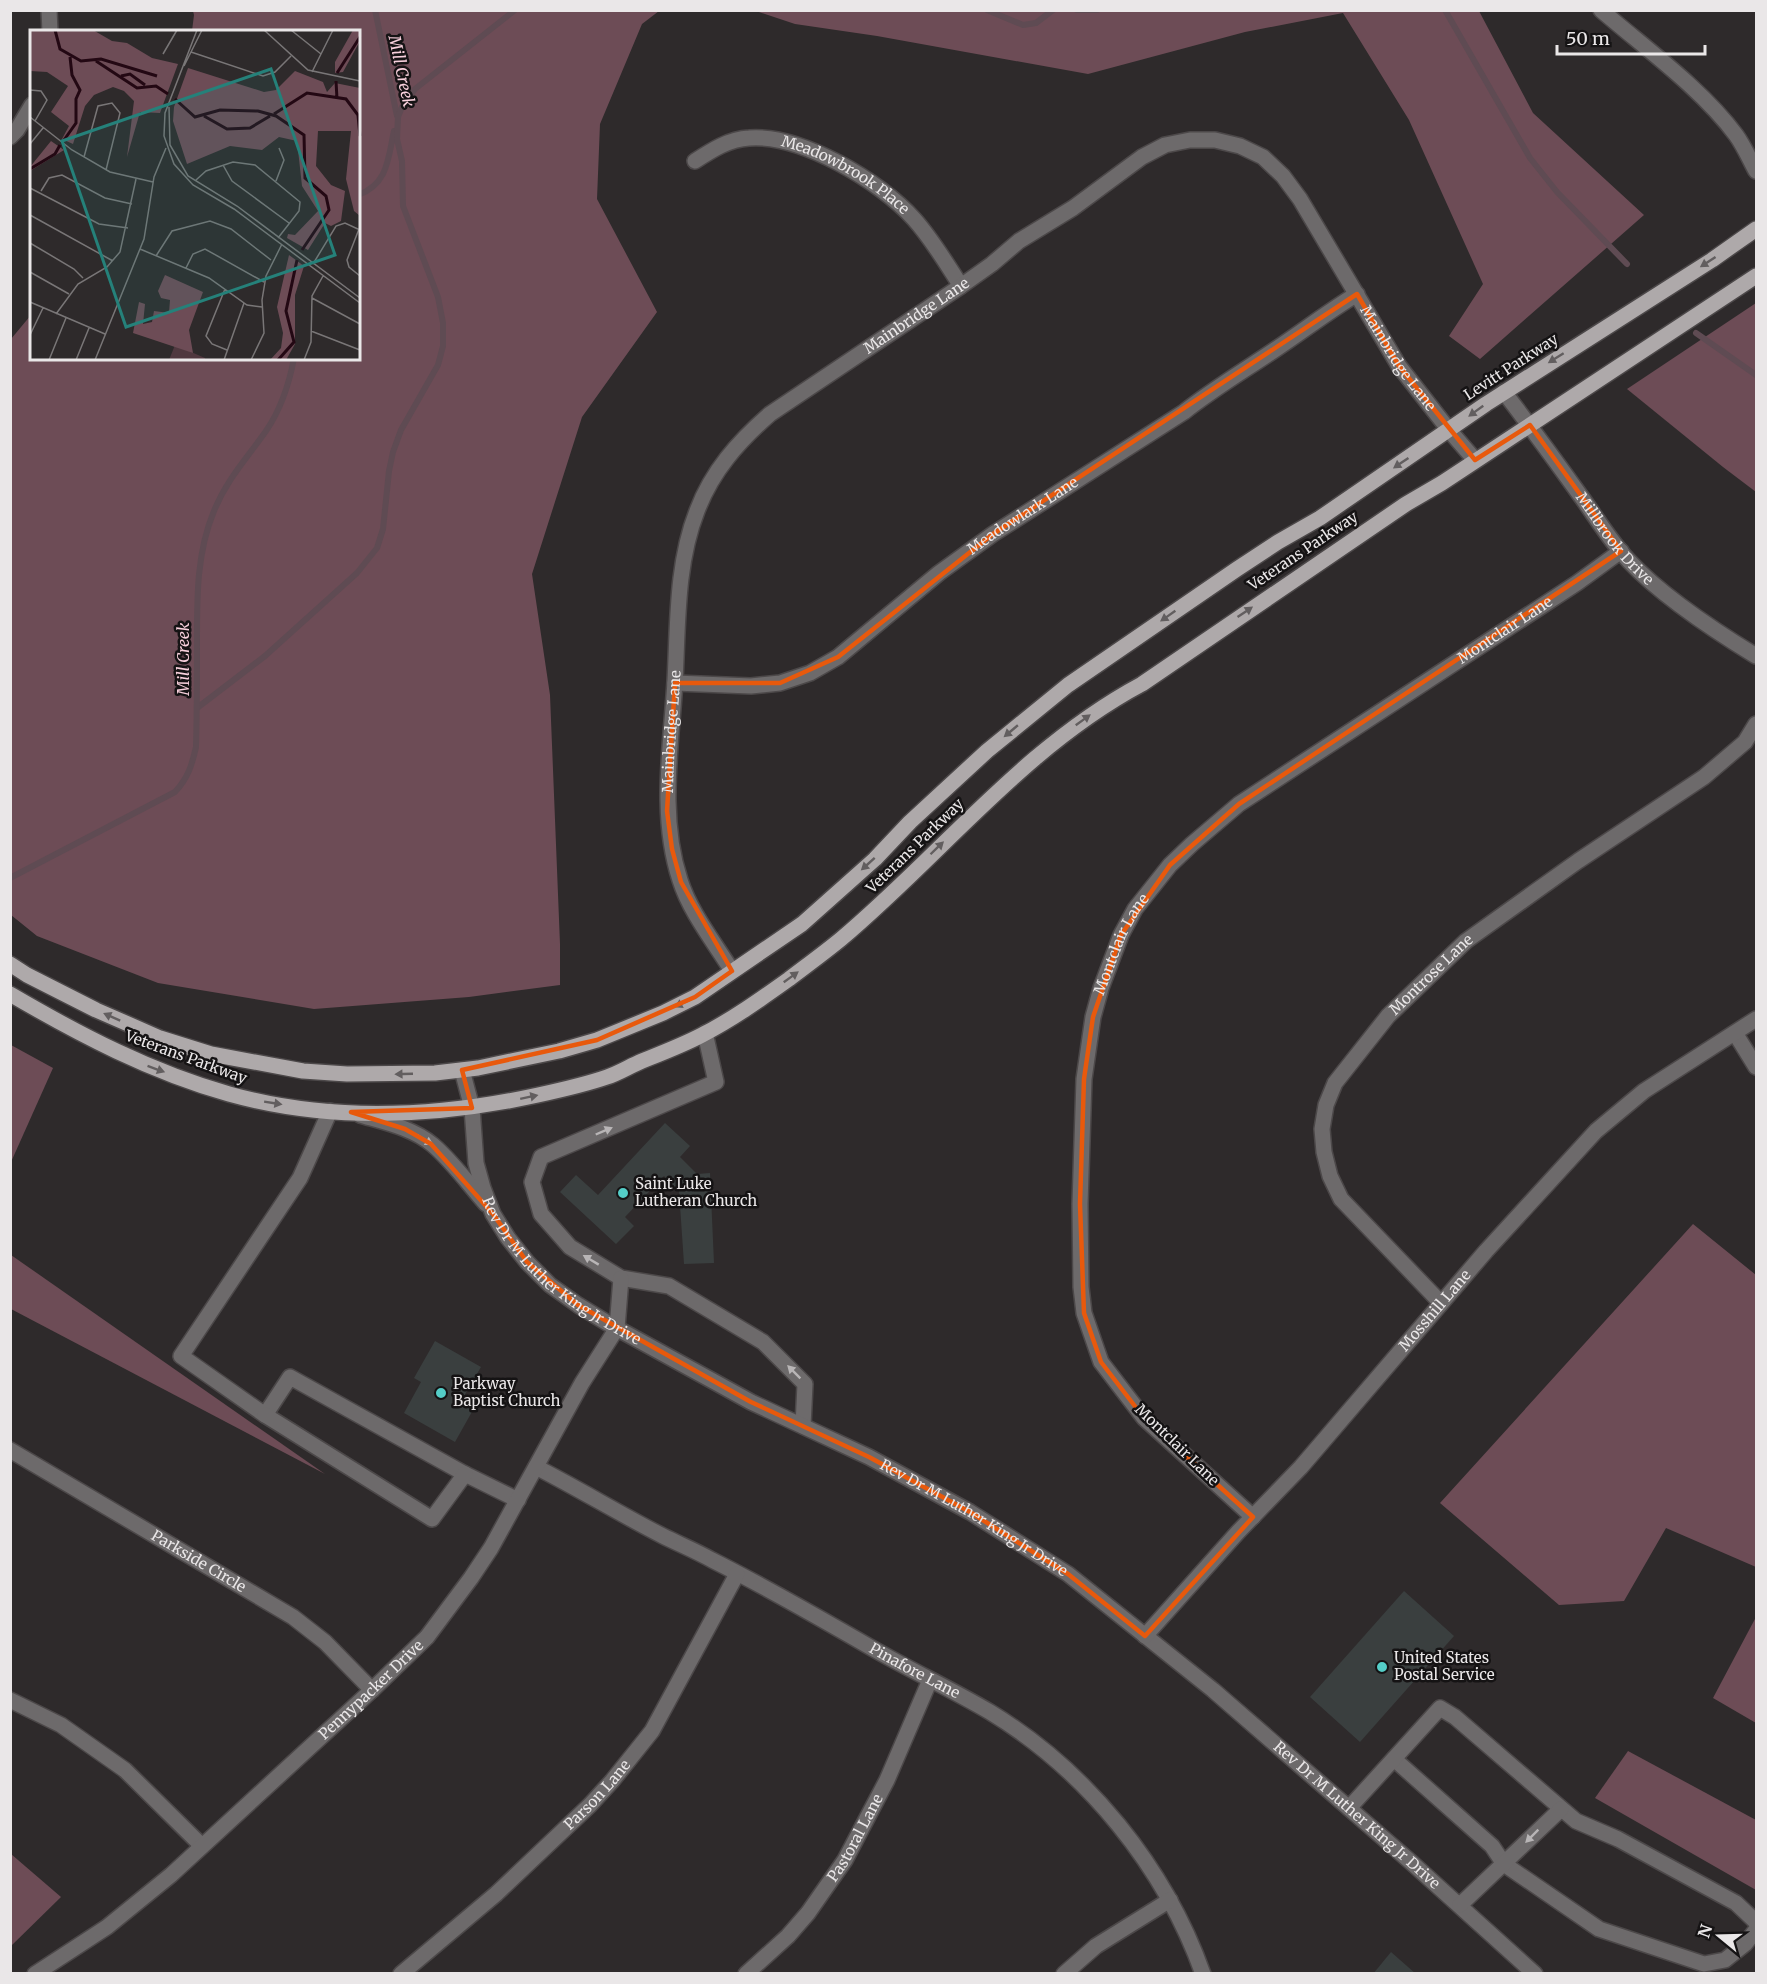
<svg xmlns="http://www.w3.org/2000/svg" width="1767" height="1984" font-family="Merriweather,serif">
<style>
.forest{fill:#6d4c56}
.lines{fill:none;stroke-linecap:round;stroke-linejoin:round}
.stream{stroke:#5f4b53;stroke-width:6}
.building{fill:#3a3f3f}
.minor-casing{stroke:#4c4849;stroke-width:18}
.major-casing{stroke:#4c4849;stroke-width:18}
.minor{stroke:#6d6a6b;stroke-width:15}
.major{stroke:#aea9aa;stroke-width:15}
.oneway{fill:#625e5f}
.oneway2{fill:#b8b5b6}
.marked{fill:none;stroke:#e8590c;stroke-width:4.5;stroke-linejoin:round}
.poi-dot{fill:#54cdc7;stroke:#151314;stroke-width:2}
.labels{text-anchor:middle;stroke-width:5;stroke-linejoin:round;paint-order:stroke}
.street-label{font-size:15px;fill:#eae7e8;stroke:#151314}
.poi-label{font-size:15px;fill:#eae7e8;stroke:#151314;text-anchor:start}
.water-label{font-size:16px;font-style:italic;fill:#f9d1dd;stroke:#151314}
.inset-river{fill:none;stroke:#230813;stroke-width:3}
.inset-road{fill:none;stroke:#797677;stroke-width:1.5}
.view{fill:#25817a;fill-opacity:0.15;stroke:#25817a;stroke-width:3}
.inset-edge{fill:none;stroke:#eae7e8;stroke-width:3}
</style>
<rect width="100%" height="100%" fill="#2e2a2b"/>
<g class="forest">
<polygon points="193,11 659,11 642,24 600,124 597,199 657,312 582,417 532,574 550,695 560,944 560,985 469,997 314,1009 158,983 37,936 11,915 11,339 31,315 32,358 358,358 358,32 192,31 194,15"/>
<polygon points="756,11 1479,11 1533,113 1644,215 1480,359 1449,336 1483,284 1409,120 1343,13 1245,32 1088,74 877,36 795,24"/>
<polygon points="1756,303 1756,492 1723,467 1627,389"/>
<polygon points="11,1045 53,1068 11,1162"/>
<polygon points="1693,1224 1756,1275 1756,1567 1666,1528 1624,1601 1559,1605 1440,1503"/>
<polygon points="11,1255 325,1474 11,1309"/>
<polygon points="1756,1617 1756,1723 1713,1698"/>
<polygon points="1628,1751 1756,1820 1756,1890 1595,1798"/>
<polygon points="11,1854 61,1897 11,1946"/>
</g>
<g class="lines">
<g class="stream">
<polyline points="375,10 397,116"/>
<polyline points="987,10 1023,25 1036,23 1053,10"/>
<polyline points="1077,10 1097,10"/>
<polyline points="1445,10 1530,158 1557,192 1627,264"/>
<path d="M 358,195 C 388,184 388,159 394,131"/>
<polyline points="1696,333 1756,375"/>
<polyline points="197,708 265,656 357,573 377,548 383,529 389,471 393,452 401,430 438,365 443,346 443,323 438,297 403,206 402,161 397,139 398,117 402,107 415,89 515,10"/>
<path d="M 10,878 L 175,792 C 188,778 192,765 196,747 C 197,713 197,680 197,646 C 197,600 196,554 214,511 C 227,479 247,458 266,431 C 281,409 289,385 294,358"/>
</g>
</g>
<g class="building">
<polygon points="665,1123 690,1146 680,1157 697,1174 710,1173 714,1263 684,1264 679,1191 664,1176 625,1217 634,1226 616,1244 560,1192 576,1175 598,1195"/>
<polygon points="435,1341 481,1367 460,1403 473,1410 455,1442 404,1413 421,1382 414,1378"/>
<polygon points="1404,1591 1454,1636 1360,1742 1310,1697"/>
<polygon points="1391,1952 1416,1974 1373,1974"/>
</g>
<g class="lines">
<defs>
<g id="minor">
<polyline points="49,10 50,32"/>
<path d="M 1601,10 C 1645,48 1702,89 1736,135 C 1744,146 1750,160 1756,171"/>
<polyline points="10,137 17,130 32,105"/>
<path id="s1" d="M 695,161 C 712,150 729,139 749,138 C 801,134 880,181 914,219 C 932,239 946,263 961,286"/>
<path id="s2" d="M 1504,392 C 1530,426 1555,460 1580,495 C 1596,517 1610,541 1629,561 C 1662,596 1715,631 1756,656"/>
<path id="s3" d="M 675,683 L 751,686 L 780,683 L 810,673 L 838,657 L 939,573 L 993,534 L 1184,412 C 1213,389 1245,370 1276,349 C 1303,331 1329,311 1357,294"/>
<path id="s4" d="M 732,971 C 714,942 690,912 680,880 C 659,816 671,747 675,681 C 678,625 676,564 697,511 C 712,471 738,442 770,414 L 961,286 L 992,264 L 1019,241 L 1073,208 L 1142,157 L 1165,145 L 1190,140 L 1215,140 L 1240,146 L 1263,157 L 1283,176 L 1300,199 L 1399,366 L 1449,430 L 1475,460"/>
<polyline points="705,1033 716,1082 541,1157 532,1182 541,1214 570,1247 621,1278 669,1286 763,1342 805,1384 803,1426"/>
<polyline points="1735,1033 1756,1067"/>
<path id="s5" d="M 462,1070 L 472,1108 L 476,1163 L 483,1188 L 493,1214 L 508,1238 L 527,1262 L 550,1285 L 578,1305 L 609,1324 L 713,1381 L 751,1402 L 869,1457 L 970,1512 L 1068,1574 L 1213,1690 L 1412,1863 L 1535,1974"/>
<polyline points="330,1111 300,1178 181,1356 265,1415 290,1377 465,1474 518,1500"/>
<path d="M 360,1115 C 384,1122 413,1128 433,1145 C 453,1162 469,1185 486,1204"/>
<path id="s6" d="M 1441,1303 L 1341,1199 L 1330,1176 L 1324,1152 L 1322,1129 L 1326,1105 L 1335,1083 L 1388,1016 L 1466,941 L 1578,861 L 1704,777 L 1745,742 L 1756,724"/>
<polyline points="265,1415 432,1519 465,1474"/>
<path id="s7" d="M 10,1450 L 293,1617 L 325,1642 L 372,1690"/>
<path id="s8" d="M 536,1467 C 579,1489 620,1514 663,1536 C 679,1544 696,1551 712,1560 C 766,1587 818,1617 870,1647 C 910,1670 951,1689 990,1712 C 1087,1771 1165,1867 1203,1974"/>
<path id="s9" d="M 1253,1517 L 1144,1418 L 1101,1362 L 1084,1313 L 1081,1287 L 1080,1204 L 1084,1079 L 1093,1017 L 1101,988 L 1121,935 L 1135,909 L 1170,865 L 1192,844 L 1239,804 L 1577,583 L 1621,551"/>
<path id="s10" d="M 1145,1636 L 1238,1532 L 1301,1467 L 1486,1251 L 1596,1131 L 1644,1091 L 1756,1019"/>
<polyline points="10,1700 61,1725 125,1770 202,1846"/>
<polyline points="1394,1759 1492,1846 1504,1864 1599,1929 1704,1964 1725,1960 1745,1944 1756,1930"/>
<polyline points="1349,1808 1440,1708 1455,1717 1576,1821 1618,1839 1736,1903 1756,1922"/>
<polyline points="1460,1905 1561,1809"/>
<path id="s11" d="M 35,1974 L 107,1927 L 171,1875 L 372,1690 L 427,1637 L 471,1578 L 491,1548 L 582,1383 L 617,1328 L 621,1278"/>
<path id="s12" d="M 401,1974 L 496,1894 L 590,1805 L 612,1781 L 652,1731 L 737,1574"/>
<path id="s13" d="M 746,1974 L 788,1936 L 808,1913 L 845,1860 L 887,1780 L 930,1680"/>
<polyline points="1064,1974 1096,1946 1170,1900"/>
</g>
<g id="major">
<polyline points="10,964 27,975 96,1010 160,1038 211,1054 303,1071 347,1074 435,1073 478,1068 559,1051 597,1040 663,1013 695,997 802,924 875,859 910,822 987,751 1068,685 1237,569 1278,542 1320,518 1486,404 1712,260 1756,229"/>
<path d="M 10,994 C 80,1035 151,1072 229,1094 C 329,1122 437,1117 538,1095 C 561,1090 584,1085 607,1077 C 619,1073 630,1066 642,1061 C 662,1053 683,1045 702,1035 C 733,1019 761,999 789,979 C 806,966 824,953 841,939 C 942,854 1024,747 1142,684 L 1406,504 L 1442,483 L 1756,276"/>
</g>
</defs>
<use href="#minor" class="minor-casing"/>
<use href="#major" class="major-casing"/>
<use href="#minor" class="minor"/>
<use href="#major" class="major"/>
</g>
<defs><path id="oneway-solid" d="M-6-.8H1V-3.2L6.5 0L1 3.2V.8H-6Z" transform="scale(1.5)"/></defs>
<g class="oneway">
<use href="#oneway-solid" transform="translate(1708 262) rotate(147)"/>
<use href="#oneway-solid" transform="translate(1556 358) rotate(148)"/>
<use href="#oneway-solid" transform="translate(1476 411) rotate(144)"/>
<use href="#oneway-solid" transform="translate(1401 463) rotate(146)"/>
<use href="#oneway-solid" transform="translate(1245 612) rotate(-34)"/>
<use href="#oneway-solid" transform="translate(1168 616) rotate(145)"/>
<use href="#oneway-solid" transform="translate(1083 720) rotate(-36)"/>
<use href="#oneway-solid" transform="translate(1011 731) rotate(140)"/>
<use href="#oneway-solid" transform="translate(937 848) rotate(-44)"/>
<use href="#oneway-solid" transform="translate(868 864) rotate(138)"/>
<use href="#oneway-solid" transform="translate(791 977) rotate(-36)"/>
<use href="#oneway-solid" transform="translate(683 1003) rotate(154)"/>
<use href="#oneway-solid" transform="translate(112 1017) rotate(-156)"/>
<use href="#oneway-solid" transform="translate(156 1069) rotate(20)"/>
<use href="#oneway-solid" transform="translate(404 1074) rotate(178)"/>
<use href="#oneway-solid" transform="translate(529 1097) rotate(-12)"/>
<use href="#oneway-solid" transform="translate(273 1103) rotate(9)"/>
</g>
<g class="oneway2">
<use href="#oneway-solid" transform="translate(604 1131) rotate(-23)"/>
<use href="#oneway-solid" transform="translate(425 1140) rotate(31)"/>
<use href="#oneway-solid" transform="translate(591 1260) rotate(-149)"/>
<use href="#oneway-solid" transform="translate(794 1372) rotate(-135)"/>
<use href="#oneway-solid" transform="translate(1532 1836) rotate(135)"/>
</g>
<path class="marked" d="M 1357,294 L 1399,366 L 1475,460 L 1530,425 L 1621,551 L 1239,804 L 1170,865 L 1121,935 L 1093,1017 L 1084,1079 L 1080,1204 L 1084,1313 L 1101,1362 L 1144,1418 L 1253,1517 L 1145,1636 L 1068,1574 L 970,1512 L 869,1457 L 751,1402 L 578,1305 L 527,1262 L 493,1214 L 431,1144 L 405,1129 L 351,1112 L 472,1108 L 462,1070 L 597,1040 L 695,997 L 732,971 L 681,882 L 672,849 L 667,811 L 675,683 L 780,683 L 838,657 L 993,534 Z"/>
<g class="poi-dot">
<circle cx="623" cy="1193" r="6"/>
<circle cx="441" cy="1393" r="6"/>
<circle cx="1382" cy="1667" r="6"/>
</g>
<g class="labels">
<g class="street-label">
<text dy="5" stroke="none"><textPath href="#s1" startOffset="165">Meadowbrook Place</textPath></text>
<text dy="5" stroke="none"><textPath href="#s4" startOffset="777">Mainbridge Lane</textPath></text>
<text dy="5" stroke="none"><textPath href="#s4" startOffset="1424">Mainbridge Lane</textPath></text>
<text transform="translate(1511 367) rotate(-33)" y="5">Levitt Parkway</text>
<text dy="5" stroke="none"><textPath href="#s3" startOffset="402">Meadowlark Lane</textPath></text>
<text dy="5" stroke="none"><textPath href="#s2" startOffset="184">Millbrook Drive</textPath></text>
<text transform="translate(1303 551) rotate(-34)" y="5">Veterans Parkway</text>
<text dy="5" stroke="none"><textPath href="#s9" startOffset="1149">Montclair Lane</textPath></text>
<text dy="5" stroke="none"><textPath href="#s4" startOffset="255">Mainbridge Lane</textPath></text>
<text transform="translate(915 846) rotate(-44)" y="5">Veterans Parkway</text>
<text dy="5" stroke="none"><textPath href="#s9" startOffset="645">Montclair Lane</textPath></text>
<text dy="5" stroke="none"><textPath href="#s6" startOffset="411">Montrose Lane</textPath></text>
<text transform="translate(186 1057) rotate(20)" y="5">Veterans Parkway</text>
<text dy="5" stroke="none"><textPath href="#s5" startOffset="238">Rev Dr M Luther King Jr Drive</textPath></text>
<text dy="5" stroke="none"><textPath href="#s10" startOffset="436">Mosshill Lane</textPath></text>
<text transform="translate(1177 1445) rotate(44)" y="5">Montclair Lane</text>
<text dy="5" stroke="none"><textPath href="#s5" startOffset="724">Rev Dr M Luther King Jr Drive</textPath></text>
<text dy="5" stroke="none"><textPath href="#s7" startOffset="219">Parkside Circle</textPath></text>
<text dy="5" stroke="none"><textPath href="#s8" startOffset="430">Pinafore Lane</textPath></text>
<text dy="5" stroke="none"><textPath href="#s11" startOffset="441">Pennypacker Drive</textPath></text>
<text dy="5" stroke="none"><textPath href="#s12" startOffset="266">Parson Lane</textPath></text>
<text dy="5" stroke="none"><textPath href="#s5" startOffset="1210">Rev Dr M Luther King Jr Drive</textPath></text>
<text dy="5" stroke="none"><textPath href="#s13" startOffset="176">Pastoral Lane</textPath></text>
</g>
<g class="poi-label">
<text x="635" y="1189">Saint Luke<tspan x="635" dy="17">Lutheran Church</tspan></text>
<text x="453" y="1389">Parkway<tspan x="453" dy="17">Baptist Church</tspan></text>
<text x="1394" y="1663">United States<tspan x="1394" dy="17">Postal Service</tspan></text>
</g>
<g class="water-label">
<text transform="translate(402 71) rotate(78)" y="6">Mill Creek</text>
<text transform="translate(183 659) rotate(-90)" y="6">Mill Creek</text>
</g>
</g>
<g transform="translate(30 30)">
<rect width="330" height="330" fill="#2e2a2b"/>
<path d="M 145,315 L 175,328 L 175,330 L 139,330 Z" fill="#50383f"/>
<path d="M 0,0 L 63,0 L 82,11 L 97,13 L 122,28 L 148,34 L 130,83 L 110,82 L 97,127 L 104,71 L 94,61 L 83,57 L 64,65 L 55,76 L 43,114 L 32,109 L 39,96 L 21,82 L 38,56 L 17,42 L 0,41 ZM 323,0 L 330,0 L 330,11 L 313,42 L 305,43 L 305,32 ZM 158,38 L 234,62 L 246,60 L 265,41 L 293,52 L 297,62 L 305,53 L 330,58 L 330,186 L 324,181 L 316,149 L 321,101 L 288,101 L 286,136 L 301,155 L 315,161 L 311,191 L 301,196 L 295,193 L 278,220 L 257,208 L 258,204 L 265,205 L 288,181 L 272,156 L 267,111 L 249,107 L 232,120 L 200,116 L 157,134 L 143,91 L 144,77 ZM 21,111 L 34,120 L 0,141 L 0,137 ZM 259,225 L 274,236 L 265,265 L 265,314 L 256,330 L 240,330 L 251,318 L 253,303 L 247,277 ZM 135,245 L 173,262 L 159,300 L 163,323 L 103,303 L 109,272 L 115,274 L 113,294 L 122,292 L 124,281 L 139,283 L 140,270 L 131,268 L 128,261 Z" fill="#6d4c56"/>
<path class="inset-river" d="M 25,0 L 30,19 L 51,31 L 71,29 L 127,46M 66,31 L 107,58 L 126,56 L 138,64M 307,43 L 330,7M 91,46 L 100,44 L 115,55M 306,51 L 307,69M 145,69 L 165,87 L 190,80 L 228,81 L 246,86 L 274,105 L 275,148 L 296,166 L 299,180 L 272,220M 244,84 L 277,63 L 316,69 L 328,85 L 330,106M 174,86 L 197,99 L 220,98 L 240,86M 34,110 L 46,93 L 46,69 L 50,60 L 42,45 L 40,27M 0,139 L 25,124 L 30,115M 248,330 L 264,312 L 256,281 L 267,230"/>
<path class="inset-road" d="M 167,0 L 135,83 L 134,106 L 144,134 L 163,155 L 204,179 L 330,273M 234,0 L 278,40 L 330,51M 261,0 L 291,24M 161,22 L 233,46 L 245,42 L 261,26M 133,24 L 147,0M 154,36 L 172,0M 282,42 L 303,0M 0,60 L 11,61 L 17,70 L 5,91M 139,77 L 140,115 L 158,146 L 207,176 L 330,268M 0,87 L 42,120 L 80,142 L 123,152M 0,114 L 13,98M 54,127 L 68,76 L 82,73 L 90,83 L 76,140M 193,135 L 202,151 L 259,193M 166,150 L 176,141 L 203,132 L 225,135 L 270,172 L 269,181 L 248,208M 246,151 L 254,130 L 249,118M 0,158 L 69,194 L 98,198M 11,161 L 19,148 L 32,145 L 75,168 L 102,174M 0,185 L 83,231M 329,199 L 317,230 L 319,237 L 330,246M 0,213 L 44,239 L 53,248M 110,219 L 179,248 L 217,275 L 232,277M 126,226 L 142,201 L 180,191 L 201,199 L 241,230M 283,234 L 306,196 L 315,193 L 330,200M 156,238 L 163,224 L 175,219 L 234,252M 0,242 L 39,264M 195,259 L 176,306 L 182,314 L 197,320M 282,268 L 330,294M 0,272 L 75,304M 26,284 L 48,254 L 77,237 L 90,222 L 106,149M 281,301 L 330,320M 0,305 L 13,278M 19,330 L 36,288M 46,330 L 59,298M 65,330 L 114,209 L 124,147 L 136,118M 194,330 L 214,273M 221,330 L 234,303 L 232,270 L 236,246 L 252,214M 274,330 L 281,312 L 282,266 L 293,246"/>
<path class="view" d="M 241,39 L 305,225 L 96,297 L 32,111 Z"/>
<rect width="330" height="330" class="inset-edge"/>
</g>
<rect width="1767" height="1984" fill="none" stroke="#eae7e8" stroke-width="24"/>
<g transform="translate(1719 1936) rotate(289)" stroke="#151314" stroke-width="4.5" paint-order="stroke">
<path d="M0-4.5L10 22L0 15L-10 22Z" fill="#eae7e8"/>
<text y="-9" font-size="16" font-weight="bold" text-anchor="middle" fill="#eae7e8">N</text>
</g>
<path d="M1557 45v9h148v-9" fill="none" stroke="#eae7e8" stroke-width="3"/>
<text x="1566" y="45" font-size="18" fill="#eae7e8" stroke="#151314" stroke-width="4.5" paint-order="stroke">50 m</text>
</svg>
